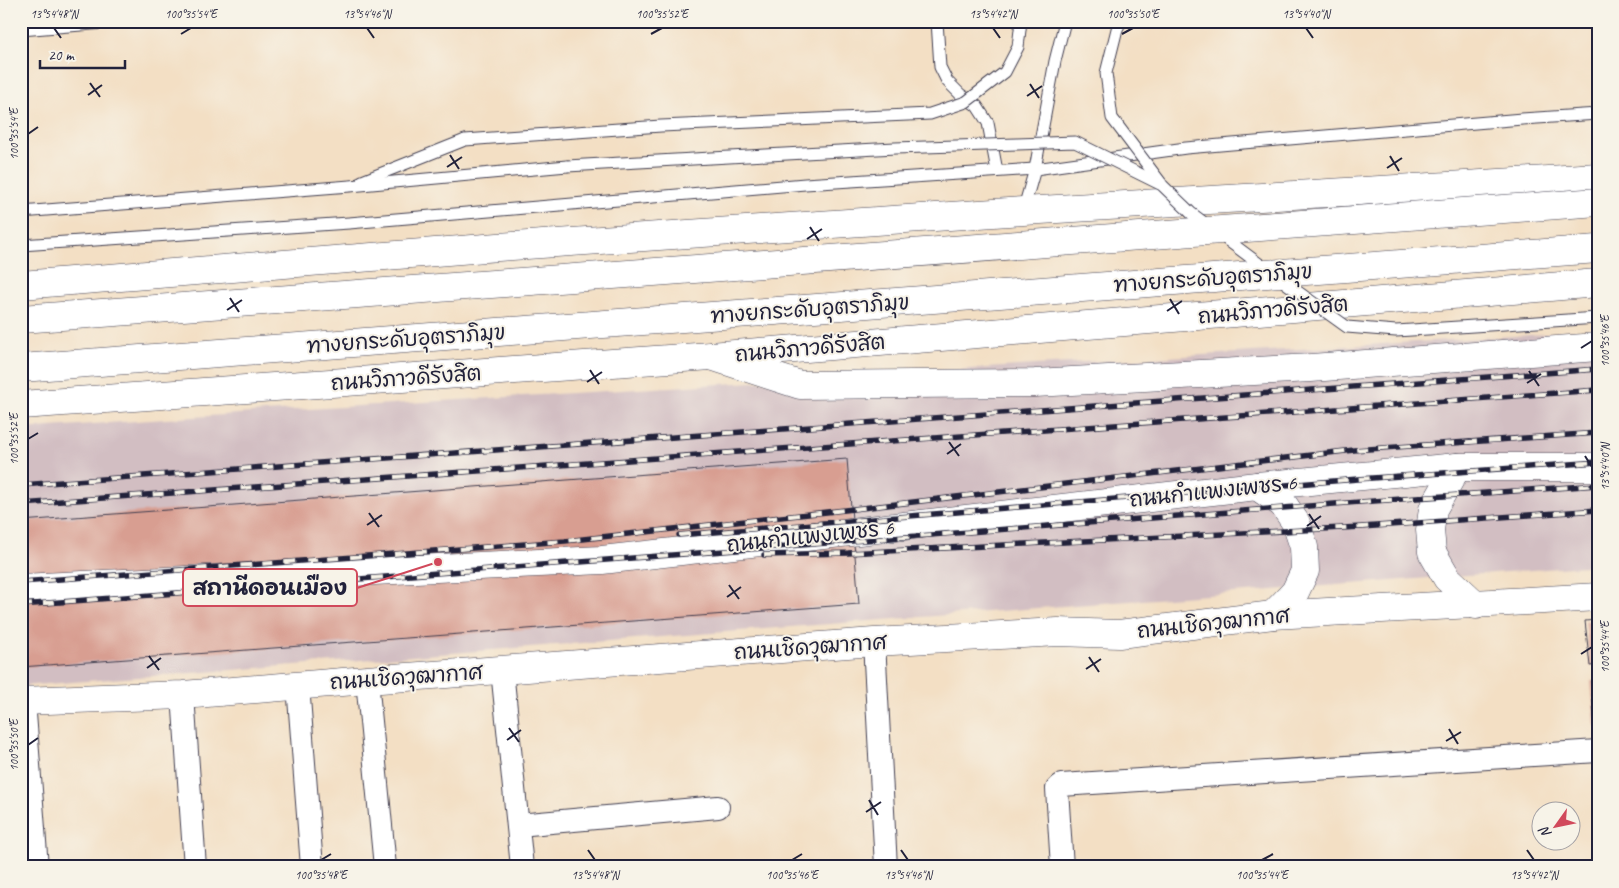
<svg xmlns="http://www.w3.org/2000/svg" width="1619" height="888" font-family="Caveat,'Playpen Sans Thai',sans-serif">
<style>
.industrial{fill:#d2bec2}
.building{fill:#d89e91}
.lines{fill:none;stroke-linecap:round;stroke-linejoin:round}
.lane-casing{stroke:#413e50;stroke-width:13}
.street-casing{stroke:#413e50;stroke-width:24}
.secondary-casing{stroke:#413e50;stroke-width:29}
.highway-casing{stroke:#413e50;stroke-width:29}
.lane{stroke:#fff;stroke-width:11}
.street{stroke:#fff;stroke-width:22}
.secondary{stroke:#fff;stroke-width:28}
.highway{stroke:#fff;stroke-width:28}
.rail-casing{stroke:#22223b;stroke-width:5.5}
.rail{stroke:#f7f3e8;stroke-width:4;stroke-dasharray:11;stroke-linecap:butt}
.lane-bridge-casing{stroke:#413e50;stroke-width:13;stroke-linecap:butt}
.highway-bridge-casing{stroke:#413e50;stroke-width:29;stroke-linecap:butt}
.lane-bridge{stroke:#fff;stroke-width:11}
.highway-bridge{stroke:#fff;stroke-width:28}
.ticks{fill:none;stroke:#22223b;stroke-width:2}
.labels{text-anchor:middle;stroke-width:4;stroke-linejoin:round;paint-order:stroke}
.street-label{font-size:21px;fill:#22223b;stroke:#f7f3e8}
.leader{fill:none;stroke:#d1495b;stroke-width:2}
.callout-dot{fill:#d1495b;stroke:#f7f3e8;stroke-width:2}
.callout{fill:#f7f3e8;stroke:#d1495b;stroke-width:2}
.callout-label{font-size:22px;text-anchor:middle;font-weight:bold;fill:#22223b}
.neatline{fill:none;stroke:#22223b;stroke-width:2}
.ticks-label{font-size:12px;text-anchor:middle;fill:#22223b}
</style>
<rect width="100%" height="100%" fill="#f7f3e8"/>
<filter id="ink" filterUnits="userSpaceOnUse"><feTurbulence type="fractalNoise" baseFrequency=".02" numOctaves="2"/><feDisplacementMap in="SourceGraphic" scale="10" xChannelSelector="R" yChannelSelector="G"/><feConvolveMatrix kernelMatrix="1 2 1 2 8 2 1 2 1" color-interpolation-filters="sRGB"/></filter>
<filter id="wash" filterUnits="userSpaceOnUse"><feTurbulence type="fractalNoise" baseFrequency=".0096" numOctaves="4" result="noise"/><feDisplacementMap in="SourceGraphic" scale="20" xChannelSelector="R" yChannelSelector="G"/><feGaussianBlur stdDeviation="1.12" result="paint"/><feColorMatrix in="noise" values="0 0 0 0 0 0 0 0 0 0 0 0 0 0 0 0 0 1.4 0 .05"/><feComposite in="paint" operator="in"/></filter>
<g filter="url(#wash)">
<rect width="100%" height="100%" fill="#f3dfc4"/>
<polygon class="industrial" points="1598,331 1598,565 21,686 21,429 309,409"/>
<g id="blocks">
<g class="building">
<polygon points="847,459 859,604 21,667 21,521"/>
<polygon points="1598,620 1598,665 1590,666 1585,621"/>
<polygon points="1598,680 1598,726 1595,726 1591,681"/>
</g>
</g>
</g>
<g filter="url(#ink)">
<use href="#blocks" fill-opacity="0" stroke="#413e50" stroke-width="1"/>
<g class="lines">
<defs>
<g id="lane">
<polyline points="937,21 940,67 947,81 960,94 977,106 988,123 997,171"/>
<polyline points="21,30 129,21"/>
<polyline points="362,181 465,140"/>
<polyline points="1023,211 1035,169 1055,61 1065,21"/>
<polyline points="21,212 350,186 567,166"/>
<polyline points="21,245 349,223 805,184 1035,169 1186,148 1522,119 1598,114"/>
</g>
<g id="street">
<polyline points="874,642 886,867"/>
<polyline points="502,670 522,867"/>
<polyline points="367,680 385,867"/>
<polyline points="298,685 312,867"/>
<polyline points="183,695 195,867"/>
<polyline points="24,701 37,867"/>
<polyline points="518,825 718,807"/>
<polyline points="1062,867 1057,789 1061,785 1598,751"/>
</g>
<g id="secondary">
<polyline points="711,356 800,385 1035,383 1311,368 1598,347"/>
<polyline points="1457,467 1433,509 1430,530 1432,552 1447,578 1476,605"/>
<polyline points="1257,486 1283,504 1296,523 1304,547 1305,571 1295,592 1273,615"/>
<polyline points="21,588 602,560 1257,486 1457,467 1598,467"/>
<polyline points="21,701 183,695 367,680 874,642 1058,632 1119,634 1273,615 1598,597"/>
</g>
<g id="highway">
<polyline points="21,285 498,247 1023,211 1598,177"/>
<polyline points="21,405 711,356 1598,283"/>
</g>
</defs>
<use href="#lane" class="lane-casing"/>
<use href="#street" class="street-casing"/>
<use href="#secondary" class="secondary-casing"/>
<use href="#highway" class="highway-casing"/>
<use href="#lane" class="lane"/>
<use href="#street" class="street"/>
<use href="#secondary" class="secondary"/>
<use href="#highway" class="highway"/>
<defs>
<g id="rail">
<polyline points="21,485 1598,369"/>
<polyline points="21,504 1598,390"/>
<polyline points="679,535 1358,479 1598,462"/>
<polyline points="764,555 848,553 1362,527 1598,510"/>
<polyline points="21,582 565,541 845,510 1354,450 1598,433"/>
<polyline points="21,605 1360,502 1598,485"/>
</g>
</defs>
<use href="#rail" class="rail-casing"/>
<use href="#rail" class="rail"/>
<defs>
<g id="lane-bridge">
<polyline points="1121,21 1117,29 1106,73 1112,118 1161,183"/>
<polyline points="465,140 661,126 930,114 966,102 1005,72 1018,47 1021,21"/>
<polyline points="567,166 895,148 1075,142 1162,185 1191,213 1262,266 1347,327 1396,331 1598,318"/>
</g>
<g id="highway-bridge">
<polyline points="21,319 1598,202"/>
<polyline points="21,368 1598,249"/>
</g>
</defs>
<use href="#lane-bridge" class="lane-bridge-casing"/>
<use href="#highway-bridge" class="highway-bridge-casing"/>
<use href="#lane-bridge" class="lane-bridge"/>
<use href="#highway-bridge" class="highway-bridge"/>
</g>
</g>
<path class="ticks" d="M 54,28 L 61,38M 367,28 L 374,38M 993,28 L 1000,38M 1306,28 L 1313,38M 181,34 L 191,28M 651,34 L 662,28M 1122,34 L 1133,28M 90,83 L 100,97M 1030,84 L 1039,98M 88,95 L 102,85M 1027,96 L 1042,86M 28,134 L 38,127M 450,155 L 459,169M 1390,156 L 1399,171M 447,167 L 462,157M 1387,168 L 1402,158M 810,227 L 819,241M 807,239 L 822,229M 230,298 L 239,312M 1170,299 L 1179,314M 227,310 L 242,300M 1167,311 L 1182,301M 1581,348 L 1592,341M 590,370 L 599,384M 1529,371 L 1539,386M 587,382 L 602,372M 1527,383 L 1541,374M 28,439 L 38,433M 949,442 L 959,456M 947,454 L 961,444M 1585,456 L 1592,467M 369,513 L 379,527M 1309,514 L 1319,529M 367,525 L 382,515M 1307,526 L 1321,516M 729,585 L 739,599M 727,597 L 741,587M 1581,654 L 1592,647M 149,656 L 159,670M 1089,657 L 1099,672M 147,668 L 161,658M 1086,669 L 1101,659M 509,728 L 519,742M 1449,729 L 1458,744M 507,740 L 521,730M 1446,741 L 1461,732M 28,745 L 38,738M 869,800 L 878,815M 866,812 L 881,802M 588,850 L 595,860M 901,850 L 908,860M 1527,850 L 1534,860M 321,860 L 331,854M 792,860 L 802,854M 1262,860 L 1273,854"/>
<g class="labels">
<g class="street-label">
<text transform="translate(1213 278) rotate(-4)" y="7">ทางยกระดับอุตราภิมุข</text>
<text transform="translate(810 309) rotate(-4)" y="7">ทางยกระดับอุตราภิมุข</text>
<text transform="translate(1273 310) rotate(-5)" y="7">ถนนวิภาวดีรังสิต</text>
<text transform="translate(406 339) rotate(-4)" y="7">ทางยกระดับอุตราภิมุข</text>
<text transform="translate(810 348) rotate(-5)" y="7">ถนนวิภาวดีรังสิต</text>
<text transform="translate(406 378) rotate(-4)" y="7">ถนนวิภาวดีรังสิต</text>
<text transform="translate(1213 491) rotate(-6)" y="7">ถนนกำแพงเพชร 6</text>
<text transform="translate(810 536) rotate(-6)" y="7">ถนนกำแพงเพชร 6</text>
<text transform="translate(1213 623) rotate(-6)" y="7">ถนนเชิดวุฒากาศ</text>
<text transform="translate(810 647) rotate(-4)" y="7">ถนนเชิดวุฒากาศ</text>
<text transform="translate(406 677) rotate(-4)" y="7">ถนนเชิดวุฒากาศ</text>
</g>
</g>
<path class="leader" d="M438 562L357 588"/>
<circle class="callout-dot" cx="438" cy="562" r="5"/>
<rect class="callout" x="183" y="569" width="174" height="37" rx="5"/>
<g class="callout-label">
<text x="270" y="595">สถานีดอนเมือง</text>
</g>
<rect width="1619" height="888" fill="none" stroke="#f7f3e8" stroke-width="55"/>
<g transform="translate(1556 826) rotate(237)"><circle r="24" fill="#f7f3e8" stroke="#a29fa3"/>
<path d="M0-4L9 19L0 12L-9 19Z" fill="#d1495b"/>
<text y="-8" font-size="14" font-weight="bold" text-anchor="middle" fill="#22223b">N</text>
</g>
<path d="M40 60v8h85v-8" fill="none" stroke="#22223b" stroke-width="2.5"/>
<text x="48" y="60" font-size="15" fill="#22223b" stroke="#f7f3e8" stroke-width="4" paint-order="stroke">20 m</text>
<rect x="28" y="28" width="1564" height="832" class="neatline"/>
<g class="ticks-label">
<text x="54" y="18">13°54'48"N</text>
<text x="191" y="18">100°35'54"E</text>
<text x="367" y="18">13°54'46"N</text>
<text x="662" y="18">100°35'52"E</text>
<text x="993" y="18">13°54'42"N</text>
<text x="1133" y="18">100°35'50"E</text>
<text x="1306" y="18">13°54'40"N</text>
<text transform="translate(14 134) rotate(-90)" y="4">100°35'54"E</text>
<text transform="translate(1605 341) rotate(-90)" y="4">100°35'46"E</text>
<text transform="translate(14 439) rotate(-90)" y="4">100°35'52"E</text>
<text transform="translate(1605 467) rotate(-90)" y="4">13°54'40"N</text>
<text transform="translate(1605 647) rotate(-90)" y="4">100°35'44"E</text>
<text transform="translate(14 745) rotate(-90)" y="4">100°35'50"E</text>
<text x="321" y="879">100°35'48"E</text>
<text x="595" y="879">13°54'48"N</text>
<text x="792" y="879">100°35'46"E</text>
<text x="908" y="879">13°54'46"N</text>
<text x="1262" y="879">100°35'44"E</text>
<text x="1534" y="879">13°54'42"N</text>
</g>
</svg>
